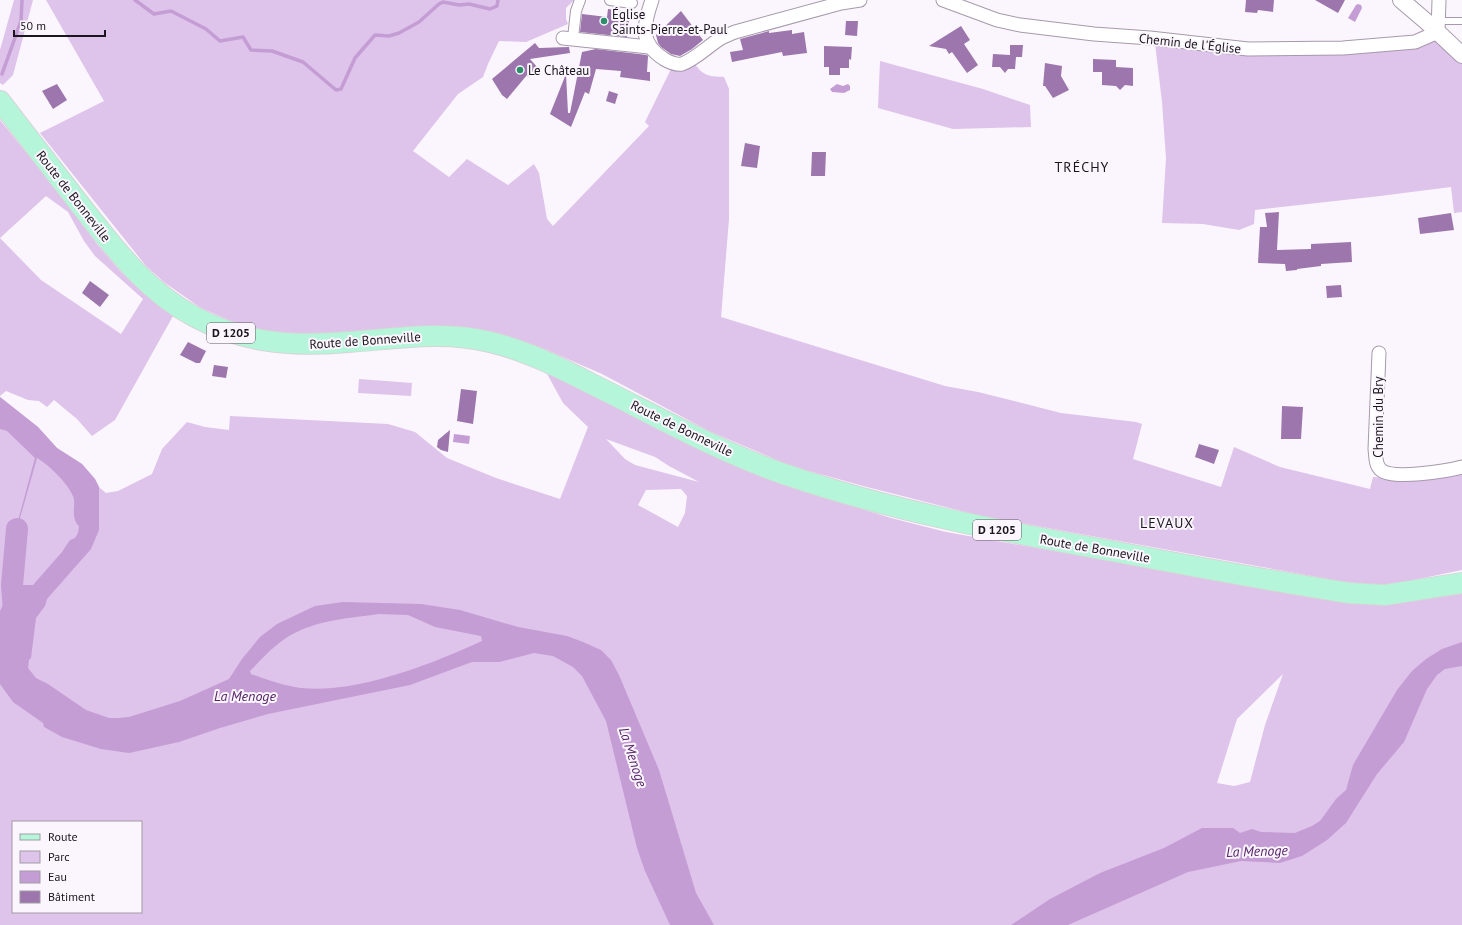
<svg xmlns="http://www.w3.org/2000/svg" width="1462" height="925" font-family="'PT Sans',sans-serif">
<style>
.green{fill:#dec3ea;fill-rule:evenodd}
.water{fill:#c49dd4;fill-rule:evenodd}
.lines{fill:none;stroke-linecap:round;stroke-linejoin:round}
.stream{stroke:#c49dd4;stroke-width:3.5}
.river{stroke:#c49dd4;stroke-width:22}
.building{fill:#9c76ac}
.service-casing{stroke:#a699ab;stroke-width:8}
.pedestrian-casing{stroke:#a699ab;stroke-width:12}
.minor-casing{stroke:#a699ab;stroke-width:15}
.tertiary-casing{stroke:#a699ab;stroke-width:18}
.primary-casing{stroke:#d6d5d6;stroke-width:22}
.service{stroke:#fff;stroke-width:6}
.pedestrian{stroke:#fff;stroke-width:10}
.minor{stroke:#fff;stroke-width:13}
.tertiary{stroke:#fff;stroke-width:16}
.primary{stroke:#b5f6da;stroke-width:20}
.poi-dot{fill:#2b8e69;stroke:#fbf6fe;stroke-width:1.5}
.labels{text-anchor:middle;stroke-width:4;stroke-linejoin:round;paint-order:stroke}
.shield{fill:#fbf6fe;stroke:#5e5960;stroke-width:1}
.shield-label{font-size:12px;font-weight:bold;fill:#1b161d}
.poi-label{font-size:13px;fill:#1b161d;stroke:#fbf6fe;text-anchor:start}
.street-label{font-size:13px;fill:#1b161d;stroke:#fbf6fe}
.neighbourhood-label{font-size:14px;letter-spacing:1px;fill:#1b161d;stroke:#fbf6fe}
.water-label{font-size:14px;font-style:italic;fill:#562568;stroke:#fbf6fe}
</style>
<rect width="100%" height="100%" fill="#fbf6fe"/>
<g class="green">
<polygon points="14,0 33,0 13,75 3,85 0,83 0,50"/>
<path d="M 46,0 L 574,0 L 566,8 L 566,19 L 568,24 L 526,42 L 499,41 L 488,64 L 483,77 L 458,94 L 413,151 L 449,177 L 467,159 L 508,185 L 534,164 L 539,173 L 547,219 L 553,226 L 649,126 L 645,122 L 671,69 L 679,69 L 695,64 C 704,77 710,76 724,77 L 729,89 L 729,219 L 721,317 L 945,386 L 978,392 L 1061,413 L 1136,422 L 1142,424 L 1133,459 L 1221,487 L 1234,447 L 1280,467 L 1370,489 L 1373,477 L 1408,479 L 1462,473 L 1462,570 L 1409,581 L 1380,585 L 1345,582 L 981,516 L 867,487 L 791,466 L 709,431 L 602,374 L 542,348 L 515,339 L 444,327 L 421,326 L 312,336 L 269,333 L 240,325 L 201,308 L 165,283 L 146,266 L 40,133 L 104,101 Z"/>
<polygon points="1436,41 1462,64 1462,212 1454,213 1451,187 1380,196 1255,210 1254,224 1239,230 1203,224 1162,223 1166,158 1162,102 1155,43 1411,48"/>
<polygon points="880,61 983,89 1030,105 1031,127 953,129 878,108"/>
<polygon points="0,120 58,192 97,244 121,272 143,293 173,316 115,420 92,436 77,419 54,400 47,407 39,401 28,400 6,391 0,396 0,238 41,280 121,334 143,299 95,256 84,241 68,212 46,196 0,238"/>
<path d="M 546,372 L 736,465 L 797,489 L 891,518 L 946,532 L 1339,601 L 1389,605 L 1462,590 L 1462,925 L 0,925 L 0,397 L 38,427 L 57,448 L 82,464 L 95,479 L 99,487 L 106,493 L 118,491 L 152,474 L 162,449 L 187,422 L 205,427 L 229,430 L 230,416 L 388,424 L 415,432 L 447,458 L 496,478 L 560,499 L 588,427 L 563,403 ZM 606,439 L 655,457 L 669,466 L 699,482 L 635,465 L 625,459 ZM 681,489 L 687,496 L 685,513 L 678,527 L 638,505 L 646,490 ZM 1283,674 L 1265,725 L 1250,782 L 1234,786 L 1217,783 L 1237,719 ZM 13,822 L 141,822 L 141,912 L 13,912 Z"/>
<polygon points="359,379 412,383 411,396 358,393"/>
</g>
<g class="water">
<polygon points="1358,4 1361,5 1362,8 1355,22 1348,18 1356,5"/>
<polygon points="837,84 843,86 848,84 850,86 850,90 844,93 832,92 830,89"/>
<path d="M 0,397 L 38,427 L 57,448 L 82,464 L 95,479 L 99,487 L 99,530 L 91,549 L 47,599 L 45,606 L 36,618 L 31,658 L 29,660 L 28,668 L 36,678 L 48,684 L 86,710 L 109,718 L 119,718 L 129,717 L 180,701 L 229,679 L 242,659 L 260,637 L 277,624 L 315,606 L 343,602 L 421,604 L 460,610 L 518,627 L 567,636 L 583,642 L 601,650 L 611,660 L 619,675 L 659,770 L 696,893 L 714,925 L 670,925 L 645,871 L 637,848 L 606,721 L 582,676 L 573,667 L 553,656 L 534,653 L 499,662 L 472,662 L 410,685 L 268,714 L 220,728 L 179,742 L 129,753 L 101,749 L 62,737 L 44,727 L 43,723 L 13,702 L 0,684 L 0,611 L 12,585 L 19,517 L 35,458 L 7,431 L 0,429 ZM 37,458 C 48,464 71,486 74,499 C 75,509 71,518 79,526 L 78,533 L 75,538 L 70,540 L 62,552 L 33,585 L 14,585 L 20,518 ZM 379,614 L 408,615 L 435,627 L 481,636 L 482,641 C 432,664 356,694 301,688 C 284,686 267,680 251,674 L 250,671 C 262,659 274,645 289,636 C 317,620 349,618 379,614 Z"/>
<polygon points="454,434 470,436 469,444 453,442"/>
<polygon points="1462,642 1462,666 1445,669 1437,675 1427,689 1404,742 1377,774 1346,823 1327,840 1302,856 1280,863 1241,861 1188,872 1068,925 1011,925 1050,899 1100,873 1164,848 1202,828 1233,828 1240,833 1252,829 1261,832 1295,833 1312,826 1320,821 1336,799 1346,790 1353,765 1397,690 1412,671 1426,659 1442,649"/>
</g>
<g class="lines">
<g class="stream">
<polyline points="135,0 154,14 171,11 206,29 220,41 243,37 251,50 272,51 303,62 336,90 341,89 355,58 375,35 389,36 399,33 419,22 439,4 443,2 459,5 469,4 490,9 497,6 498,0"/>
<polyline points="2,74 21,21 22,0"/>
</g>
<polyline class="river" points="14,610 12,585 17,529"/>
</g>
<g class="building">
<polygon points="1246,0 1274,0 1273,12 1258,10 1257,13 1245,12"/>
<polygon points="1315,0 1345,0 1338,13"/>
<polygon points="608,9 630,12 627,37 580,32 582,14 607,17"/>
<polygon points="681,11 703,40 692,49 680,56 671,54 661,47 658,43 656,35"/>
<polygon points="846,21 858,21 857,36 845,35"/>
<polygon points="961,26 970,40 964,44 978,65 967,73 952,52 949,54 946,49 929,46"/>
<polygon points="792,30 792,34 804,32 807,53 783,56 782,52 732,62 730,52 743,50 740,39 769,31 769,33"/>
<polygon points="535,43 539,48 569,47 570,53 530,59 538,68 528,77 527,75 507,99 502,95 492,79"/>
<polygon points="1010,45 1023,45 1022,57 1016,57 1015,69 1008,69 1005,73 1000,67 992,67 993,54 1010,55"/>
<polygon points="824,46 852,47 851,60 849,59 849,68 840,68 840,75 829,75 829,67 824,67"/>
<polygon points="596,49 647,55 648,56 647,72 650,72 650,81 620,77 621,71 596,69 589,94 585,92 571,127 550,114 566,74 568,113 570,113 582,52"/>
<polygon points="1093,59 1116,60 1116,67 1133,68 1133,86 1125,85 1120,90 1116,86 1102,85 1102,72 1093,72"/>
<polygon points="1045,63 1062,66 1061,76 1069,90 1053,98 1045,86 1043,86"/>
<polygon points="57,84 67,100 53,109 42,91"/>
<polygon points="609,91 618,94 615,104 606,101"/>
<polygon points="745,143 760,146 757,168 741,166"/>
<polygon points="812,152 826,152 825,176 811,176"/>
<polygon points="1279,212 1277,250 1311,249 1311,244 1351,242 1352,262 1321,264 1321,266 1297,269 1297,270 1286,271 1285,264 1258,263 1260,227 1267,227 1265,213"/>
<polygon points="1451,213 1454,230 1420,234 1418,218"/>
<polygon points="90,281 109,295 100,307 82,293"/>
<polygon points="1341,285 1342,297 1327,298 1326,286"/>
<polygon points="188,342 206,351 200,363 196,363 180,355"/>
<polygon points="214,365 228,367 226,378 212,376"/>
<polygon points="461,389 477,391 473,424 457,421"/>
<polygon points="1282,406 1303,407 1301,439 1281,439"/>
<polygon points="450,430 448,452 441,450 437,447 438,440"/>
<polygon points="1199,444 1219,450 1214,464 1195,457"/>
</g>
<g class="lines">
<defs>
<polyline id="service" points="1438,21 1462,21"/>
<g id="pedestrian">
<polyline points="610,0 632,3"/>
<polyline points="573,38 576,11 580,0"/>
</g>
<g id="minor">
<path d="M 652,0 C 643,26 639,43 664,59 C 669,62 676,65 682,64 C 696,59 708,46 721,38 C 725,36 730,34 735,32 L 841,3 L 860,0"/>
<polyline points="943,0 997,20 1020,25 1094,34 1150,38 1248,49 1343,48 1415,42 1438,32 1439,0"/>
<polyline points="563,38 649,47"/>
<path d="M 1379,353 L 1375,449 C 1376,456 1375,465 1381,470 C 1393,480 1447,471 1462,467"/>
</g>
<polyline id="tertiary" points="1401,0 1428,23 1462,55"/>
<path id="primary" d="M 0,101 C 26,135 52,168 78,202 C 112,245 145,291 195,317 C 244,343 293,347 348,342 C 395,339 442,330 490,342 C 529,351 564,370 600,388 C 660,418 720,452 784,474 C 891,511 1001,531 1112,551 C 1191,566 1270,581 1349,593 L 1385,595 L 1462,583"/>
</defs>
<use href="#service" class="service-casing"/>
<use href="#pedestrian" class="pedestrian-casing"/>
<use href="#minor" class="minor-casing"/>
<use href="#tertiary" class="tertiary-casing"/>
<use href="#primary" class="primary-casing"/>
<use href="#service" class="service"/>
<use href="#pedestrian" class="pedestrian"/>
<use href="#minor" class="minor"/>
<use href="#tertiary" class="tertiary"/>
<use href="#primary" class="primary"/>
</g>
<g class="poi-dot">
<circle cx="604" cy="21" r="4"/>
<circle cx="520" cy="70" r="4"/>
</g>
<g class="labels">
<g class="shield">
<rect x="207" y="323" width="48" height="20" rx="3"/>
<rect x="973" y="520" width="48" height="20" rx="3"/>
</g>
<g class="shield-label">
<text x="231" y="337">D 1205</text>
<text x="997" y="534">D 1205</text>
</g>
<g class="poi-label">
<text x="612" y="19">Église<tspan x="612" dy="15">Saints-Pierre-et-Paul</tspan></text>
<text x="528" y="75">Le Château</text>
</g>
<g class="street-label">
<text transform="translate(1190 43) rotate(6)" y="5">Chemin de l'Église</text>
<text transform="translate(74 196) rotate(52)" y="5">Route de Bonneville</text>
<text transform="translate(365 340) rotate(-4)" y="5">Route de Bonneville</text>
<text transform="translate(1378 417) rotate(-90)" y="5">Chemin du Bry</text>
<text transform="translate(682 428) rotate(26)" y="5">Route de Bonneville</text>
<text transform="translate(1095 548) rotate(10)" y="5">Route de Bonneville</text>
</g>
<g class="neighbourhood-label">
<text x="1082" y="172">TRÉCHY</text>
<text x="1167" y="528">LEVAUX</text>
</g>
<g class="water-label">
<text x="245" y="701">La Menoge</text>
<text transform="translate(633 757) rotate(72)" y="5">La Menoge</text>
<text transform="translate(1257 851) rotate(-2)" y="5">La Menoge</text>
</g>
</g>
<rect x="12" y="821" width="130" height="92" fill="#fbf6fe" stroke="#a19ca4"/>
<rect x="20" y="834" width="20" height="6" fill="#b5f6da" stroke="#a19ca4"/>
<text x="48" y="841" font-size="12" fill="#1b161d">Route</text>
<rect x="20" y="851" width="20" height="12" fill="#dec3ea" stroke="#a19ca4"/>
<text x="48" y="861" font-size="12" fill="#1b161d">Parc</text>
<rect x="20" y="871" width="20" height="12" fill="#c49dd4" stroke="#a19ca4"/>
<text x="48" y="881" font-size="12" fill="#1b161d">Eau</text>
<rect x="20" y="891" width="20" height="12" fill="#9c76ac" stroke="#a19ca4"/>
<text x="48" y="901" font-size="12" fill="#1b161d">Bâtiment</text>
<path d="M14 30v6h91v-6" fill="none" stroke="#1b161d" stroke-width="2"/>
<text x="20" y="30" font-size="12" fill="#1b161d" stroke="#fbf6fe" stroke-width="3" paint-order="stroke">50 m</text>
</svg>
